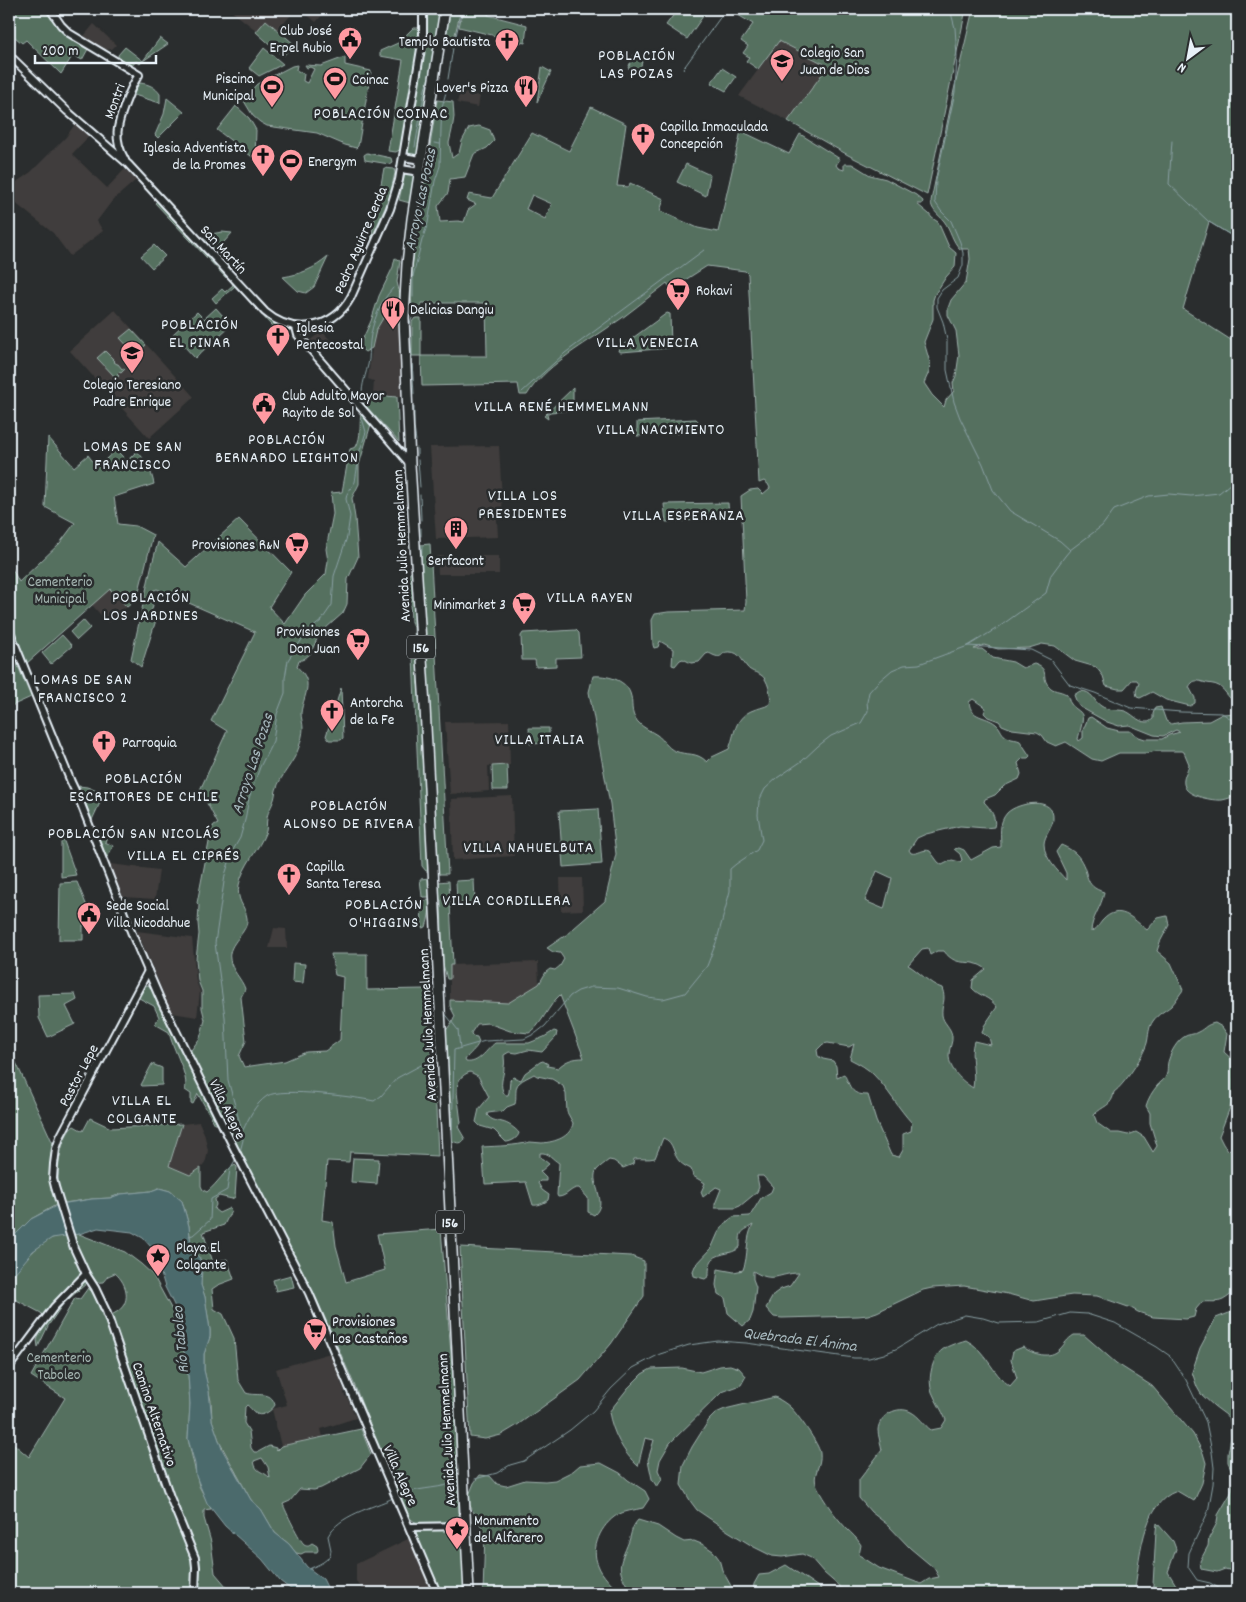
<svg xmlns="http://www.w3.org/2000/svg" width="1246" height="1602" font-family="Dekko,sans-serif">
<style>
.built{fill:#403d3c}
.green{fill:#55705f;stroke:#9eb0ac;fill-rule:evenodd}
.water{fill:#4b6a6c;stroke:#8aa0a4}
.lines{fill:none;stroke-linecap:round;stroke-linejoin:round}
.stream{stroke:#8aa0a4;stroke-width:1}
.secondary-casing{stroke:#e8f1f8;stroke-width:10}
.highway-casing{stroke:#e8f1f8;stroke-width:12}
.secondary{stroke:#2a2d2e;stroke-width:6}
.highway{stroke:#2a2d2e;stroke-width:9}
.labels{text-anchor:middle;stroke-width:5;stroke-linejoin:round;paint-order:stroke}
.shield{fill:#2a2d2e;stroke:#afb6bb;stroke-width:1}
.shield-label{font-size:14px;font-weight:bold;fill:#e8f1f8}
.poi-label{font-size:15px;fill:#e8f1f8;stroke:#2a2d2e;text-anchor:start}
.street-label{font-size:15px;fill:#e8f1f8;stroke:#2a2d2e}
.park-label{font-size:15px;fill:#a6b7b3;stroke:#2a2d2e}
.neighbourhood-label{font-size:16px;letter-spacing:1px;fill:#e8f1f8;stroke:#2a2d2e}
.water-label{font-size:16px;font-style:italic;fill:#a9bbc0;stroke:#2a2d2e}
</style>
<rect width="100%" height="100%" fill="#2a2d2e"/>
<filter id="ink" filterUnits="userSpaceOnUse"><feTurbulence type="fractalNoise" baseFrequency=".02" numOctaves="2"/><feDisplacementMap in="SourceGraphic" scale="10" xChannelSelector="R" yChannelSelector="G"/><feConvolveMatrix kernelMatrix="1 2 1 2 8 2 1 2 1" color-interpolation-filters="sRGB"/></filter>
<g filter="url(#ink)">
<g class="built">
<polygon points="229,9 296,9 278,30 266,20 257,31"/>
<polygon points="300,9 328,9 316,22"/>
<polygon points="94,24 116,45 112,49 104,50 84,36"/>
<polygon points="779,41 828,66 788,121 739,96"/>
<polygon points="460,92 480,96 478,107 457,103"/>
<polygon points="75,124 89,136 72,154 107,188 125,169 136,180 112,201 97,221 103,231 70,256 53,233 14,202 9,195 9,187 31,172 66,137"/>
<polygon points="402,303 407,397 373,395 374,381 368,379 372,348 376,330 385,315"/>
<polygon points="115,310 194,397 149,438 70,351"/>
<polygon points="322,331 331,341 317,353 308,342"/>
<polygon points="499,446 503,519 497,520 498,537 436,539 430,447"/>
<polygon points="437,556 499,556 499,574 438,574"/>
<polygon points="110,588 127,607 108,623 92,605"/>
<polygon points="509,721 510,765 488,766 489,791 450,794 445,722"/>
<polygon points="512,796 514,856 453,860 451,799"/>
<polygon points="110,864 159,870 155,899 123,897"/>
<polygon points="560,878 582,878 583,910 561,911"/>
<polygon points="274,928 286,929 287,948 269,948"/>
<polygon points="137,931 192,938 196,981 200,991 197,1017 172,1013"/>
<polygon points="538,962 539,984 508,1003 450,1000 450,965"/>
<polygon points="199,1122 204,1133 208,1150 206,1160 203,1166 190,1175 169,1166 182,1124"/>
<polygon points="330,1353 341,1378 341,1383 345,1391 344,1393 345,1396 347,1397 356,1418 321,1429 323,1437 281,1446 272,1409 287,1405 276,1369"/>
<polygon points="410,1538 433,1593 366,1593 356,1581 356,1564"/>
</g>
<g class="green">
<path d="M 9,9 L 46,9 C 59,32 64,37 88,49 L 82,60 L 73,55 L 61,74 L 26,40 L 22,43 L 9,32 Z"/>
<polygon points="427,9 441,9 430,81 426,93 426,105 418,153 416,156 410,156 407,151 425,47"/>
<polygon points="449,9 461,9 454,39 445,35"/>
<polygon points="463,9 490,9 488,15 527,25 525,43 459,27"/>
<polygon points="678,9 708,9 687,39 666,25"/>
<polygon points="742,9 966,9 927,195 848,155 788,121 828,66 779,41 758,69 746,61 749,57 743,53 748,46 741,41 753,24 738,15"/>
<path d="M 973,9 L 1237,9 L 1237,239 L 1209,222 L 1183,309 L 1234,342 L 1237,333 L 1237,703 C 1230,701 1226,691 1219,686 C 1214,683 1208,684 1203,682 C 1196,680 1193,680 1189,687 L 1195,698 L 1195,703 L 1190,706 L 1166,700 L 1152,692 L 1140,698 L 1137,697 L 1136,691 L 1139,683 L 1137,680 L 1132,680 L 1124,689 L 1118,689 L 1106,686 L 1103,676 L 1096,667 L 1075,661 L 1055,646 L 1042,644 L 1029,648 L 998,649 L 984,645 L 974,649 L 982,649 L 993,658 L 1013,662 L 1023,668 L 1034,664 C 1050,669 1041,676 1048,685 C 1053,692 1060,690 1066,694 C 1069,696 1068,701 1071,704 C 1073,708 1081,711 1082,715 C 1084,720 1079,734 1078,739 L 1079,741 L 1083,738 L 1083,730 L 1088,718 L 1091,717 L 1107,728 L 1119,731 L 1130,731 L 1139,737 L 1145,739 L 1162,739 L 1169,735 L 1180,732 L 1176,730 L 1163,736 L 1154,735 L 1129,725 L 1119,726 L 1107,722 L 1080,707 L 1077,703 L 1074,695 L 1080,691 C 1093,691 1093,701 1101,706 C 1108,711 1117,709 1125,711 C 1132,713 1138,722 1146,722 C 1150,722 1150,721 1153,719 L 1153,714 L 1155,708 L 1161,707 L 1166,721 L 1171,724 L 1182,722 L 1209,721 L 1222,714 L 1237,713 L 1237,795 C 1232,797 1228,799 1222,800 C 1213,801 1188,796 1185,787 C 1181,779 1188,771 1189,764 L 1184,752 L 1181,751 L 1156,751 L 1147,753 L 1119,753 L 1101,761 L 1092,759 L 1066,742 L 1056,746 L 1047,742 L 1042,735 L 1037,732 L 1012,729 L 1002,725 L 999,721 L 988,717 L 984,713 L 986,708 L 973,699 L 969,702 C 971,719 985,715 996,724 C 1002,729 1000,734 1009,738 C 1013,740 1016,739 1020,741 L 1030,756 L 1028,758 L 1023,758 L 1018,763 L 1021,774 L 1019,779 L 1004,786 L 995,795 L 985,799 L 984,802 C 990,808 997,818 994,827 L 985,828 L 960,826 L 926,834 L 917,838 L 909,850 L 911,853 C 918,855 923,848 930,851 L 938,862 L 942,865 L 952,860 L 960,862 L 962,860 L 960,854 L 954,849 L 959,848 L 964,850 L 971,860 L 993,848 L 1001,847 C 1001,835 998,823 1007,813 C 1018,802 1055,796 1053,819 C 1053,827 1044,836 1044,844 C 1044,858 1058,871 1066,880 L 1066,873 L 1056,852 L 1061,845 C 1068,848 1076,852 1080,859 C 1090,874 1083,886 1104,892 C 1102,907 1091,918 1091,932 C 1097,929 1098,926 1102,921 C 1119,902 1133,919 1147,930 L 1158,918 L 1167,916 L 1169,925 L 1160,942 L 1157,951 L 1171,963 L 1183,990 C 1179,995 1176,1001 1171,1006 C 1165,1011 1158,1014 1153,1021 C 1148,1028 1149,1035 1147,1043 C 1144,1055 1124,1085 1114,1092 C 1112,1107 1103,1105 1094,1115 L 1097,1123 L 1111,1133 L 1119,1133 L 1128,1135 L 1136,1132 L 1144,1137 L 1153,1152 L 1157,1146 L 1150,1123 L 1150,1113 L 1146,1106 C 1148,1099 1152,1092 1157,1086 C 1159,1083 1163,1081 1165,1078 C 1169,1071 1166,1066 1169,1059 C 1171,1052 1177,1041 1184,1037 C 1187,1034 1194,1035 1198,1032 C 1206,1028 1205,1025 1215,1023 L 1222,1027 L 1227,1034 L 1224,1052 L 1237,1064 L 1234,1080 L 1234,1097 L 1219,1136 L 1223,1144 L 1228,1151 L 1234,1145 L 1233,1137 L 1237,1136 L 1237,1292 C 1231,1293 1229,1297 1223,1300 C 1217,1303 1209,1301 1202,1302 L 1196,1309 L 1194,1317 L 1186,1319 L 1153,1317 L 1138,1312 L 1131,1308 L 1097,1296 L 1072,1295 L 1034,1301 L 1008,1294 L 964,1286 L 932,1288 L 923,1290 L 877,1312 L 868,1315 L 858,1316 L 782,1318 L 774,1317 L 766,1308 L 774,1294 L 781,1289 L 790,1286 L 799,1273 C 778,1273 774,1284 753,1271 L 753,1279 L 756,1287 L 753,1312 L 750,1320 L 743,1326 L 728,1313 L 725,1298 L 718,1294 L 716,1285 L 718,1269 L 734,1272 L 743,1270 C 749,1255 745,1239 753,1225 C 740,1233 740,1231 740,1247 C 732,1256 714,1251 710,1264 C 709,1268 709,1273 709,1276 L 705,1279 L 694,1276 L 693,1271 L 695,1266 L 711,1249 L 718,1233 L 724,1224 L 733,1217 L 750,1216 L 761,1198 L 771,1192 L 773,1187 L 763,1176 L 757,1176 L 759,1187 L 757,1192 L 740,1206 L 735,1208 L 715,1208 L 715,1204 L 721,1189 L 716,1187 L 703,1197 L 701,1192 L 705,1183 L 693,1176 L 691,1169 C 687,1167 683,1165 680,1162 C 672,1154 675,1142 663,1138 L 655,1158 C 648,1160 642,1158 634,1159 L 633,1164 L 623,1168 L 614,1161 L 609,1160 C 605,1163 599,1167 596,1171 C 590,1184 609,1202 594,1215 L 588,1212 L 588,1198 L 579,1188 C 571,1187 567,1197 558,1197 L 557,1195 L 559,1163 C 552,1159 549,1152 540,1153 L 540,1157 L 549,1164 L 540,1172 L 546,1178 L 546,1181 L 540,1181 L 538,1183 L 542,1190 L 549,1195 L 548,1200 C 545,1203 537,1206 533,1205 L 526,1182 L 485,1184 L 482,1147 C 498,1146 515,1146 530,1142 C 534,1142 538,1143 542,1143 C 555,1142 571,1137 573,1123 L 567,1112 L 566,1094 L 563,1086 L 552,1079 L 537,1076 L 534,1074 C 529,1077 523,1079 519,1083 C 514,1087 517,1098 515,1104 L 507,1107 L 503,1111 L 488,1113 L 487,1115 C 492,1121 495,1120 502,1122 C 508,1123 516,1129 519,1133 C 518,1138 511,1142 506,1142 L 494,1130 L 480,1126 L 476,1122 L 479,1109 L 489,1097 L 478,1076 L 470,1072 C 453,1078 457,1092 459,1107 C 460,1112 460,1118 461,1123 L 458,1127 L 465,1139 C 461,1146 454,1142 449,1139 L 444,1035 C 447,1027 453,1023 455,1016 L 450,1006 L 450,1000 L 508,1003 L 539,984 L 546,972 L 550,969 L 555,970 L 560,966 L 564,959 L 560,953 L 553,952 L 547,948 L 566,935 L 605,901 L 616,854 L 610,804 L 589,692 L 593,676 C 606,675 625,679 630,693 C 634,703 629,713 638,722 C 643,728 651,731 657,735 C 664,740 667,748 675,751 C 687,756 696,751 707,762 L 712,757 L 729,749 C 735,734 734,719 751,711 C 757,708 764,708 770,704 C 772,696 768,679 761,675 C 756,672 751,672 747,667 C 742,661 740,652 730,652 C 719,651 725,662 709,653 L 706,654 L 699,662 L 691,663 L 683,659 L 680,660 L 675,666 L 672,665 L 673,649 L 660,641 L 658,647 L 654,648 L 653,645 L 652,620 L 655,614 L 668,612 L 745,610 L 746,602 L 741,496 L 750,490 L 758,489 L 763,494 L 770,488 L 768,484 L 764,481 L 759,483 L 748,274 L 745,271 L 707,266 L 671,289 L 667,283 C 647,298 628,315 606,329 C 580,347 544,367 527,395 L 520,395 L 518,384 L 422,386 L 421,356 L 412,356 L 412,322 L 415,318 L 421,318 L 421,356 L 487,356 L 486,303 L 421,303 L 421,309 L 412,309 L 410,279 L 437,100 L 453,102 L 454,117 L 452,130 L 449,143 L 452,158 L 459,153 L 462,141 L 469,128 L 479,126 L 490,130 L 494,141 L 487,148 L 474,154 L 465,177 L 450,179 L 448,193 L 438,206 L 440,222 L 458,221 L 464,222 L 468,210 L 476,204 L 467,200 L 469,194 L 492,198 L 532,133 L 569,151 L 591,107 L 626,124 L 617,186 L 629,187 L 630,183 L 664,199 L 660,211 L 698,228 L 718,232 L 741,131 L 789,154 L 800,134 L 840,159 L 836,165 L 838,168 L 844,170 L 844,164 L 852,164 L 870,175 L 886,179 L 916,195 L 923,201 L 922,204 L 917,204 L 929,214 L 932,218 L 938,222 L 949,247 L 956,253 L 955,267 L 946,277 L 935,294 L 933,300 L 933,319 L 924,342 L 930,363 L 929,372 L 924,383 L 932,395 L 944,407 L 946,400 L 954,391 L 953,383 L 956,376 L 959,355 L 956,331 L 948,315 L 948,308 L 951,300 L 966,282 L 970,259 L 969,249 L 960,249 C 952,241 951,230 944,221 C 938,214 931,210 931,201 L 954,90 ZM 532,195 L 552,204 L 545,219 L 526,209 ZM 877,871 L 892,878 L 884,909 L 865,901 ZM 928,948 L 930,955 L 937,951 L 944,951 C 958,970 970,956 986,969 L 973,980 L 972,988 C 979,996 990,997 997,1007 L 984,1026 L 982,1033 L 989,1037 L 991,1045 L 974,1041 C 969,1056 976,1072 973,1088 C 962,1081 949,1070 949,1055 C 949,1048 953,1042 952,1036 C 951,1027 943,1023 942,1015 C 941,1004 947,1001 942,988 C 929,984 920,972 908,965 L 922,949 ZM 560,995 L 584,1058 C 574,1058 566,1060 558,1068 L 547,1066 L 548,1064 L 543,1061 L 540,1062 L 525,1073 L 521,1080 L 513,1077 L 510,1080 L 509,1092 L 508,1095 L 505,1095 C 498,1085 504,1077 504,1067 C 505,1063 504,1059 504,1055 L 509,1052 L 517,1053 L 528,1050 L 542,1052 L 556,1037 L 557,1032 L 554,1031 L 544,1037 L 529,1043 L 495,1043 C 486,1050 479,1064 466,1062 L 465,1060 C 469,1053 476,1050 479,1042 L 477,1037 L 472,1036 L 471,1033 L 477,1024 L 488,1023 L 510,1031 L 529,1033 C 540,1028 549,1004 560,995 ZM 828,1043 L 849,1047 L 854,1044 L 850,1059 C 858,1063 867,1068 873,1074 C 888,1089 898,1108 912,1123 L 911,1131 L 903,1134 L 903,1150 L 899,1157 L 891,1155 L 876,1121 L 868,1095 C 850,1095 851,1087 844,1074 L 837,1077 L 836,1066 L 833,1061 L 823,1059 L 818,1056 L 817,1050 L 823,1044 Z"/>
<polygon points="266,20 294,44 283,56 256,32"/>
<polygon points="413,28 418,28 421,32 401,149 396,152 388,151 403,60 380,56 380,51 398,43"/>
<polygon points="160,38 168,44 143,61 140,64 136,61 131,67 119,59 118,55 125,47 143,61"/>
<polygon points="264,48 283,64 259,76 249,68"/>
<polygon points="635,53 643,57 640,70 628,68"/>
<polygon points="345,57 345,65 371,71 359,141 358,146 356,148 345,145 317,133 267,126 260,122 253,116 244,101 245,97 257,84 292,66 297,65 296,70 304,74 303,81 307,83 314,69 310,67 307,68 305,65 321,66"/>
<polygon points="542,67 551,72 537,102"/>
<polygon points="722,68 736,77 726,91 711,83"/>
<path d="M 140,83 C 149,84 155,87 160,94 L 160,103 L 134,95 L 137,85 Z"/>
<polygon points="167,98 184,112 158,138 155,135 164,114"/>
<polygon points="236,106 249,118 256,130 255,159 217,130"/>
<polygon points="367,153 391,158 392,162 389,164 365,160 364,155"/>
<polygon points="686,164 710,175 706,196 677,182"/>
<polygon points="384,168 394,169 395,173 389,199 371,239"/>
<polygon points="405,173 413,174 415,177 410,203 399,200"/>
<polygon points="157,201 227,275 226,278 155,203"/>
<polygon points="222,232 232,233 216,251 205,238 211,234"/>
<polygon points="154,245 165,256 152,268 141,256"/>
<path d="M 328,257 L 314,287 L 306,293 L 298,291 L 283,277 C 301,274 314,269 328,257 Z"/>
<polygon points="395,258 400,261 397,282 402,303 385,315 376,330 372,348 365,352 359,347 371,321 379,296 393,267"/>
<polygon points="235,282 272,320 290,330 283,338 235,286 216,303 212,298 222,289 225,292 233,285 232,283"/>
<polygon points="216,308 231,325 195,358 173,334 197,312 204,319"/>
<polygon points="667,313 670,314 671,345 670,348 621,352 618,351 619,348"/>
<polygon points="131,329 146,345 135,354 120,338"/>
<polygon points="105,351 115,361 114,362 117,364 118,364 122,369 124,368 125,369 121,373 119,372 117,374 119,376 116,378 97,358"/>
<polygon points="573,388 573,410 550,412 547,414 548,419 544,416"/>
<polygon points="373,395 397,397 399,442 364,404 366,398"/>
<path d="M 361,413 L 371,424 L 359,465 L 359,484 L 352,498 L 355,518 L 358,557 L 348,579 L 347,604 L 343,613 L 326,628 L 318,637 L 310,654 L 304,659 L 299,661 L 297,667 C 302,671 306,676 307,683 C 308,692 302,703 301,713 C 301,718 303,723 303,728 C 303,734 301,741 299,747 C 294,763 281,774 276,790 C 275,794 275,798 273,802 C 271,808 267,813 267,819 C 266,823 267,827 266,831 C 259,850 243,865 239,885 C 236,901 245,905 247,918 C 249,933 227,943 230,959 C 231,970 242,979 245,989 L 241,997 L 246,1041 L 239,1056 L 244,1067 L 285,1061 L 306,1052 L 325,1051 L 340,1040 L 343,977 L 335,975 L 331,954 L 367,954 L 367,990 L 425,989 L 436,1109 L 438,1156 L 350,1152 L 349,1162 L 327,1161 L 322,1220 L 333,1222 L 336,1246 L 346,1282 L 385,1270 L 377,1234 L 441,1229 L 454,1391 L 459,1517 L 458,1521 L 454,1524 C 434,1524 415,1530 404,1511 L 354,1384 L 317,1300 L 250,1173 L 189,1053 L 200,1038 L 205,1020 L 202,1008 L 202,991 L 198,981 L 196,959 L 199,934 L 198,923 L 199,905 L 197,903 L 212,827 L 218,824 L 200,790 L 227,731 L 211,721 L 255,632 L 157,589 L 152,591 L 150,601 L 153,605 L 151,614 L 157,617 L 141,667 L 131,659 L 151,568 L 158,542 L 186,567 L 239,519 L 291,572 L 269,607 L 285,624 L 305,595 L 326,574 L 328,561 L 326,549 L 333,514 L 331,493 L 342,492 L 350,449 L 356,447 C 362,435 359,426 361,413 Z"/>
<polygon points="696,419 698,421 699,430 697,432 637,436 637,422"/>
<path d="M 48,437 L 74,467 L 88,455 L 97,467 L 116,450 L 127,461 L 137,451 C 147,462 151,470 154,484 L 114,497 L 118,524 L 136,526 L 153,535 L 137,599 L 127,607 L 110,589 L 26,664 L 9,612 L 9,563 L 19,582 L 60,543 L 75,523 L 45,507 Z"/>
<polygon points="728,503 729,518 666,522 664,504"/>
<polygon points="430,544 448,874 438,874 420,545"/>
<path d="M 413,571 L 418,658 L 418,684 L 420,690 L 423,741 C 420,749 420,755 424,763 L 430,871 L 426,871 L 422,866 L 413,656 L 415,653 L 414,627 L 411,622 L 409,576 L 410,573 Z"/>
<polygon points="83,620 90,628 77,640 70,632"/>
<polygon points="576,630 579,633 581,657 556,658 556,666 536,667 535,660 522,660 521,636 523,633"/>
<polygon points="62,635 72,646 51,664 42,653"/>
<polygon points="9,645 31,697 9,707"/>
<polygon points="341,688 343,738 341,740 329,740 326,736"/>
<polygon points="529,728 549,728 549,743 530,744"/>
<polygon points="507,765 508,790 493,790 492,766"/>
<polygon points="79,786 87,787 104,794 92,820"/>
<polygon points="598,809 602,864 563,867 559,811"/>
<polygon points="100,831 108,834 105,842 113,846 108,856 107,857 98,838"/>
<polygon points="61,833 76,875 61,877"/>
<polygon points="430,878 431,897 422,897 420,879"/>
<polygon points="474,880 475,902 457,903 456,881"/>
<polygon points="449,881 453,965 450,965 450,979 447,979 443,964 441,900 439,900 438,882"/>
<polygon points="77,882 95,926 83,925 83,940 59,940 60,883"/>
<path d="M 430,900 C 430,910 429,918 426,927 L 422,928 L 421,901 Z"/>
<polygon points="293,963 305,964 303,983 292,982"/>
<path d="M 146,985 L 152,986 L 170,1029 L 211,1106 L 218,1124 L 215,1124 L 198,1094 L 193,1104 L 191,1103 L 191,1094 L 185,1090 C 190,1077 172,1048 169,1032 L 155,1024 L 159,1017 L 154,1006 L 139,998 Z"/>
<polygon points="75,994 77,1000 66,1006 75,1024 48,1037 39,1018 38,995"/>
<polygon points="9,1047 55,1148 50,1172 56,1205 31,1219 9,1241"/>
<polygon points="152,1064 162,1068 162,1085 142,1086 141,1085"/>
<path d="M 90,1118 L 111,1128 L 182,1124 L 169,1166 L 190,1175 L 201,1168 L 201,1186 L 203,1190 L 207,1192 C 218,1183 224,1171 235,1165 L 237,1167 L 235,1197 L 232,1199 L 219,1196 L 215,1199 L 216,1205 L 214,1209 L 219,1213 L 230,1208 L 231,1211 L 224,1225 L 203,1232 L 213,1262 L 227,1259 L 234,1279 L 218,1285 L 212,1289 L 214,1309 L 223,1314 L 234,1338 L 238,1380 L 246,1393 C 258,1397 271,1390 275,1405 C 272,1410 263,1417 257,1414 C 254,1413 250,1407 247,1405 L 245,1407 L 244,1423 L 249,1431 L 251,1448 L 254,1452 L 258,1452 L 269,1446 L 276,1448 L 276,1451 L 281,1446 L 361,1429 L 371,1454 L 360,1468 L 321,1488 L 314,1490 L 300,1489 L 290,1501 L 283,1504 C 285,1510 300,1541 304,1544 C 308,1546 309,1545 312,1543 L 317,1546 L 318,1550 L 317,1552 L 305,1552 L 301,1554 L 296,1553 L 289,1544 L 275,1533 L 261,1509 L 251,1500 L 220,1443 L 212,1420 L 211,1401 L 204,1370 L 204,1354 L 210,1337 L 210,1330 L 205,1297 L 201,1285 L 200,1259 L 191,1247 L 189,1226 L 182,1201 L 170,1191 L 159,1188 L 151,1191 L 121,1194 L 110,1198 L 92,1199 L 64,1203 C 63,1198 60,1193 59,1187 C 56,1172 61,1134 74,1126 L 83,1131 ZM 262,1458 L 268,1467 L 270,1478 C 263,1470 256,1474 254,1461 Z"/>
<polygon points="353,1158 379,1159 377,1184 351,1182"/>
<path d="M 79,1234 L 125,1252 L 141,1264 L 153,1275 L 179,1323 L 188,1374 L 190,1404 L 188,1439 L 199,1486 L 211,1509 L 204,1510 L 204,1518 L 211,1542 L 215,1573 L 232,1593 L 9,1593 L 9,1500 L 15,1488 L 9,1486 L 9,1440 L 29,1457 L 65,1398 L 31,1376 L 75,1298 L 80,1299 L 88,1288 L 94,1294 L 103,1318 C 107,1316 112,1315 115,1313 C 132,1304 128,1284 115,1273 L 108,1276 L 103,1282 L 87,1283 L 63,1304 L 48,1326 L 38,1347 L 37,1340 L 46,1319 L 41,1313 L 9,1296 C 9,1291 7,1284 9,1280 C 13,1269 41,1242 52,1238 C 60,1235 70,1235 79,1234 Z"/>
<polygon points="460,1247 631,1256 644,1261 644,1296 611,1344 580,1380 516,1426 501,1435 485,1439 470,1437"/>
<polygon points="291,1275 294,1287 276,1291 273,1280"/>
<polygon points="1237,1310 1237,1580 1233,1571 1225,1569 1217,1572 1201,1569 1200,1561 1208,1546 1209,1538 1217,1523 1218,1515 1231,1493 1233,1484 1234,1476 1228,1462 1228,1454 1231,1437 1230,1421 1226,1415 1214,1406 1201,1394 1197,1387 1192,1372 1200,1348 1216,1318"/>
<path d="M 1074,1335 L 1084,1335 L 1116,1363 L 1152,1386 L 1193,1434 L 1203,1453 L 1206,1463 L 1202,1483 L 1194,1501 L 1177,1491 C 1141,1503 1140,1562 1134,1593 L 847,1593 L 824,1573 L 811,1558 L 802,1554 L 782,1557 L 772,1556 L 754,1547 L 728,1531 L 697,1510 L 691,1502 L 681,1485 L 683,1465 L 692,1447 L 709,1420 L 716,1413 L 725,1409 L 775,1397 C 780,1400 786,1403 791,1408 C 798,1415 819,1444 820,1453 C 822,1466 811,1474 817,1487 C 824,1501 835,1516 846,1528 C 852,1534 857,1538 861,1545 L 859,1555 L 879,1568 L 921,1584 L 929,1579 L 939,1577 L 934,1568 L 910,1548 L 888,1525 L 871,1512 L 859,1498 L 859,1480 L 882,1450 C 881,1444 878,1436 878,1430 C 879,1415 898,1405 911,1412 C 919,1416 924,1425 931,1430 L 941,1428 L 946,1420 C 942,1410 936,1402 932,1392 C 928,1381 931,1364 938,1354 C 944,1346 957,1343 966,1340 C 986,1350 991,1373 1010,1386 L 1017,1378 L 1011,1360 L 1013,1351 L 1023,1347 C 1033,1354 1050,1360 1060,1349 C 1065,1344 1067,1339 1074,1335 Z"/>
<path d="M 730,1365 L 739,1368 L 746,1376 L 741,1385 L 722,1392 L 670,1443 L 660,1460 L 658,1470 L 662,1479 L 657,1487 L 652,1479 L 648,1460 L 654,1440 L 645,1438 L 638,1466 C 623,1453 612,1431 609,1412 L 628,1388 L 642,1374 L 651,1369 L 682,1368 L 701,1372 L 720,1366 Z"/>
<path d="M 601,1463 L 620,1473 L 628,1480 L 645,1491 L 649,1499 L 643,1508 C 635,1510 624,1511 617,1515 C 601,1525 590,1548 598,1565 C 602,1576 612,1584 619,1593 L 483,1593 L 485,1533 L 467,1500 L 474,1483 L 480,1475 L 490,1476 L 497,1484 L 506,1486 L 525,1480 L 545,1481 L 555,1480 L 573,1471 L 580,1465 Z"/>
<path d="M 638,1520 L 658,1526 L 676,1538 L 684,1542 L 694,1541 L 704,1545 L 713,1551 L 719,1559 L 722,1570 L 735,1593 L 632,1593 C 615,1568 619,1566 629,1541 C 632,1532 631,1528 638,1520 Z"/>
<polygon points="1157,1523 1173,1541 1176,1549 1168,1572 1181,1593 1151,1593 1153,1585 1156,1531"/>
<polygon points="455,1529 460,1533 462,1541 466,1593 439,1593 417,1539 416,1535 417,1530"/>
<polygon points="786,1565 821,1589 824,1593 753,1593 754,1584 759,1575 769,1574"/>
</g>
<polygon class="water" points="159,1188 170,1191 182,1201 189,1226 191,1247 200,1259 202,1268 201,1285 205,1297 210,1330 210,1337 204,1354 204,1370 209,1391 212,1420 222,1449 251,1500 261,1509 275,1533 289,1544 307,1567 323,1579 330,1593 299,1593 289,1588 280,1581 262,1559 225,1526 207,1503 196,1476 195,1464 188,1439 190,1404 188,1374 177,1311 165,1287 155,1254 151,1247 143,1238 132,1232 98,1228 79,1234 52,1238 33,1251 9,1280 9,1241 31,1219 60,1204 92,1199 110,1198 121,1194 151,1191"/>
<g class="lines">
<g class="stream">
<polyline points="55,9 57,12"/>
<polyline points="950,9 955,28 957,56 955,92 936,180 935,202 941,211 951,221 960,242 963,253 963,265 958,278 942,290 937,298 937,307 943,322 947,340 947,370 954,402 960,418 983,464 993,490 1010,511 1060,541 1070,550"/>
<polyline points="64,23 72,31 106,50"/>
<polyline points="456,36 462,9"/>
<polyline points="120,59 131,66"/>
<polyline points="683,69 722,15"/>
<polyline points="448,79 453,48"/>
<polyline points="1172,141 1169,184 1209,222 1237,239"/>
<polyline points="434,143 440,144"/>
<polyline points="415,147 425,89 429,77 440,9"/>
<polyline points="409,277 413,276 422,240 428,223 435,181 440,166 441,128 442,107 446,92"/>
<polyline points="413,297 413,276"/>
<polyline points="412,318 410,324 414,394"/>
<polyline points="522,392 565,353 704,250"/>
<path d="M 362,403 C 361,386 364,381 368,365 C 370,358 369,349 370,341 C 372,323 380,302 393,288"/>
<polyline points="414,407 414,427 416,441"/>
<polyline points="417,448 417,456"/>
<polyline points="418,460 420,487"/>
<polyline points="420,495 421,520"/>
<polyline points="421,528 421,536"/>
<polyline points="421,573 422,546"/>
<polyline points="422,589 424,609"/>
<polyline points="424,615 424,627"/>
<polyline points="968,646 999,627 1046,593 1051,575 1065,556 1070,550 1102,526 1114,510 1149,496 1169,494 1191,496 1219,493 1231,483 1237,482"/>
<polyline points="444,1012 458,1030 460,1048"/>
<path d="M 243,1130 C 249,1118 255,1104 267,1096 C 281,1087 356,1097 374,1101 L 381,1096 L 397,1078 L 423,1064"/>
<polyline points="452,1141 454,1050 485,1041 524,1039 536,1033 545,1026 570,996 578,991 591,987 618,988 647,997 663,999 685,993 707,966 717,940 730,891 730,869 736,864 757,850 762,840 758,815 759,801 765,789 777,778 802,761 818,746 831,736 861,723 868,711 867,702 869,692 878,682 892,670 904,665 919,664 968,646 1031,650 1051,660 1070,685 1095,693 1131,708 1181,712 1222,713 1237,723"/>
<polyline points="452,1148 452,1161"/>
<polyline points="240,1152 243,1140 242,1131 228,1080 225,1017 215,943 225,875 233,850 240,838 245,820 249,798 260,767 273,741 277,714 285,693 285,678 288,660 307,632 321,621 332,605 334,576 347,537 350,516 346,499 347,494 355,482 360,450 366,432 362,418"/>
<polyline points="189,1236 193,1235 210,1220 211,1199 227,1190 230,1169 237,1157"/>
<polyline points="475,1479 497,1473 510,1465 524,1461 570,1430 593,1411 611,1389 633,1368 660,1354 689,1345 718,1341 746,1343 854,1358 869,1358 884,1354 898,1348 937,1324 965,1315 983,1318 999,1323 1039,1322 1070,1313 1087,1314 1115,1323 1157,1347 1170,1356 1186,1380 1206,1422 1212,1452 1214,1468 1213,1484 1208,1512 1189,1553 1188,1567 1197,1580 1210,1583 1227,1593"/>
<path d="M 400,1495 C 416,1488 434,1489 451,1484"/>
<path d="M 309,1569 C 317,1565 331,1561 331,1550 C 330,1545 329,1541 328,1536 C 339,1515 372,1508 393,1498"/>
</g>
<defs>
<g id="secondary">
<path d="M 50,9 L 61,25 L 69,33 L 139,75 C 132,84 129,94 125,104 C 117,126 113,138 125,160"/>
<path d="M 9,55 L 67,111 L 128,164 L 265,312 C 293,336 333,330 351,297 L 390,209 L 399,180 L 423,37 L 423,9"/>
<polyline points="403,157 421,160"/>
<polyline points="401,169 420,172"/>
<polyline points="296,327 298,335 410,464"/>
<polyline points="9,630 71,782 79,799 132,934 161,1001 234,1148 309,1293 437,1593"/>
<polyline points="148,971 60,1137 56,1149 54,1164 53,1179 55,1187 74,1248 86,1274 95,1288 106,1311 170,1497 195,1558 196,1567 195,1593"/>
<polyline points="9,1367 54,1307 86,1274"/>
<polyline points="410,1527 465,1526"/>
</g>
<polyline id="highway" points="445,9 412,219 407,264 404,318 410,464 425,707 469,1593"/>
</defs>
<use href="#secondary" class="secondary-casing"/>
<use href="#highway" class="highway-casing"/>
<use href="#secondary" class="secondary"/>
<use href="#highway" class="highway"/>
</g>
</g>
<defs>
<symbol id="civic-pin" viewBox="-11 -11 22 30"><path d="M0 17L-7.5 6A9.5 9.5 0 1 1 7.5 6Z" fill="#ff9aa2" stroke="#2a2d2e"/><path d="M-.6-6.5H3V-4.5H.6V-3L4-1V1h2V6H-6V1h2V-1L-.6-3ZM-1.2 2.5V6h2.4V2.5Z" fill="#111"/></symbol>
<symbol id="church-pin" viewBox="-11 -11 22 30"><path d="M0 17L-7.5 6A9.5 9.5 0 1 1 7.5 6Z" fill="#ff9aa2" stroke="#2a2d2e"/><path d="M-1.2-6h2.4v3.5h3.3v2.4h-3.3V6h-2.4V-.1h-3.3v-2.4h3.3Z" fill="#111"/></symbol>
<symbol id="school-pin" viewBox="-11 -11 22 30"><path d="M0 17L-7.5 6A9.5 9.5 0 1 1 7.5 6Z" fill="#ff9aa2" stroke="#2a2d2e"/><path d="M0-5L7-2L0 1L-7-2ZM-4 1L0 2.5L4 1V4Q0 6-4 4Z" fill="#111"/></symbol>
<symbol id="stadium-pin" viewBox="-11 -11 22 30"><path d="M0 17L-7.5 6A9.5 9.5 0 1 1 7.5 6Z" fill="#ff9aa2" stroke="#2a2d2e"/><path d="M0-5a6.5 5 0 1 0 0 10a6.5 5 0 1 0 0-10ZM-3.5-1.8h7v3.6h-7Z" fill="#111"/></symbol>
<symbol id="restaurant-pin" viewBox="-11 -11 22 30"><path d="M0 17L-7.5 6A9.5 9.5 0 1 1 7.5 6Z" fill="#ff9aa2" stroke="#2a2d2e"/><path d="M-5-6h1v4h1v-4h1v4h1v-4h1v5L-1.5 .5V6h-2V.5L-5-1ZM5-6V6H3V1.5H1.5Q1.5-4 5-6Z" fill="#111"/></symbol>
<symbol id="supermarket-pin" viewBox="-11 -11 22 30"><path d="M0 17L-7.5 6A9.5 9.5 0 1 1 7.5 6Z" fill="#ff9aa2" stroke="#2a2d2e"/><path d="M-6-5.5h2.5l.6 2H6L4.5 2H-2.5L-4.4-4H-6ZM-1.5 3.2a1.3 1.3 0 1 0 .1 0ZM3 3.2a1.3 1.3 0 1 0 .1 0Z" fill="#111"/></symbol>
<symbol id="building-pin" viewBox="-11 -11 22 30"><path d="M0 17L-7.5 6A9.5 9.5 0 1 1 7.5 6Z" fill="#ff9aa2" stroke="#2a2d2e"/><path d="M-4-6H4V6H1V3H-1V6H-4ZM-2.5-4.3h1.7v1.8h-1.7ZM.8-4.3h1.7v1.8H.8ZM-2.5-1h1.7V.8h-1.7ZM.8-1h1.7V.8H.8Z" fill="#111"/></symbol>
<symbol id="sight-pin" viewBox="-11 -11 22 30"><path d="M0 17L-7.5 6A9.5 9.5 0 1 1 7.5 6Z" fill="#ff9aa2" stroke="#2a2d2e"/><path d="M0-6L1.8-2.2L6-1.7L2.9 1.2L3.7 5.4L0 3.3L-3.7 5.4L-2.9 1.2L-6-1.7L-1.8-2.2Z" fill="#111"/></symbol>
</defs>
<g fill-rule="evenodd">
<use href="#civic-pin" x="336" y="25" width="28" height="38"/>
<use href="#church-pin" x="493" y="27" width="28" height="38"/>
<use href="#school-pin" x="768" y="47" width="28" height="38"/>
<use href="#stadium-pin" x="321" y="65" width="28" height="38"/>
<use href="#stadium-pin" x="258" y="73" width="28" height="38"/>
<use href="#restaurant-pin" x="512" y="73" width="28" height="38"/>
<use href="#church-pin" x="629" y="121" width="28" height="38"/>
<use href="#church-pin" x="249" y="142" width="28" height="38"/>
<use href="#stadium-pin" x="277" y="147" width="28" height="38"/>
<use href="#supermarket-pin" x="664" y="276" width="28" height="38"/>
<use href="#restaurant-pin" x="379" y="295" width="28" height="38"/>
<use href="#church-pin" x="264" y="322" width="28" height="38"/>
<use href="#school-pin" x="118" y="339" width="28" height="38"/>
<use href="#civic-pin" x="250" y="390" width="28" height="38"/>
<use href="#building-pin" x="442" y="515" width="28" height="38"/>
<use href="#supermarket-pin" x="283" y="530" width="28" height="38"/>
<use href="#supermarket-pin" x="510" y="590" width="28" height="38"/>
<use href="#supermarket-pin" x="344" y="626" width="28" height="38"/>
<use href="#church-pin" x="318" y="697" width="28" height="38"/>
<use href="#church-pin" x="90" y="728" width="28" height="38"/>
<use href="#church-pin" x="275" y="861" width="28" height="38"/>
<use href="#civic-pin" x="75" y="900" width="28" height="38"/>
<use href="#sight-pin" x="144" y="1242" width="28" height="38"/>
<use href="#supermarket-pin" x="301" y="1316" width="28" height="38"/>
<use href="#sight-pin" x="443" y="1515" width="28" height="38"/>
</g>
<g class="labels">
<g class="shield">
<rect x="407" y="635.5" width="28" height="23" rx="4"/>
<rect x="436" y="1210.5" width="28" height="23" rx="4"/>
</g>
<g class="shield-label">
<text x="421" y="652">156</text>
<text x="450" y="1227">156</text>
</g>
<g class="poi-label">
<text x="332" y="35" text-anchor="end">Club José<tspan x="332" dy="17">Erpel Rubio</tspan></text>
<text x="490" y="46" text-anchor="end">Templo Bautista</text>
<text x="800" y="57">Colegio San<tspan x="800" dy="17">Juan de Dios</tspan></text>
<text x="254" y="83" text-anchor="end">Piscina<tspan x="254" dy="17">Municipal</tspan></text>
<text x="352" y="84">Coinac</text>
<text x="508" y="92" text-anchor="end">Lover's Pizza</text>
<text x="660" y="131">Capilla Inmaculada<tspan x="660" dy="17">Concepción</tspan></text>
<text x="246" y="152" text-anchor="end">Iglesia Adventista<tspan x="246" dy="17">de la Promes</tspan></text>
<text x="308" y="166">Energym</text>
<text x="696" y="295">Rokavi</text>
<text x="410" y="314">Delicias Dangiu</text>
<text x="296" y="332">Iglesia<tspan x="296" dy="17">Pentecostal</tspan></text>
<text x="132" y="389" text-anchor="middle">Colegio Teresiano<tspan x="132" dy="17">Padre Enrique</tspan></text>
<text x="282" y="400">Club Adulto Mayor<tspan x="282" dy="17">Rayito de Sol</tspan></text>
<text x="280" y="549" text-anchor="end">Provisiones R&amp;N</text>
<text x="456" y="565" text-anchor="middle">Serfacont</text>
<text x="506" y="609" text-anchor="end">Minimarket 3</text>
<text x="340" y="636" text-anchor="end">Provisiones<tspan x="340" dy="17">Don Juan</tspan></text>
<text x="350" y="707">Antorcha<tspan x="350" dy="17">de la Fe</tspan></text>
<text x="122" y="747">Parroquia</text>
<text x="306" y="871">Capilla<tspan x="306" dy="17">Santa Teresa</tspan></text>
<text x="106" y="910">Sede Social<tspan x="106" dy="17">Villa Nicodahue</tspan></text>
<text x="176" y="1252">Playa El<tspan x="176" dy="17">Colgante</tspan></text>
<text x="332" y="1326">Provisiones<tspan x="332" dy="17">Los Castaños</tspan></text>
<text x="474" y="1525">Monumento<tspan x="474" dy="17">del Alfarero</tspan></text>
</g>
<g class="street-label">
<text transform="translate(114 101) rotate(-70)" y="5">Montri</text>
<text transform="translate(360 240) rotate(-67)" y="5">Pedro Aguirre Cerda</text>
<text transform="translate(224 249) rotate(47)" y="5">San Martín</text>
<text transform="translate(401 546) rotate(-93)" y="5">Avenida Julio Hemmelmann</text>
<text transform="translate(427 1025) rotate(-93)" y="5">Avenida Julio Hemmelmann</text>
<text transform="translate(78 1075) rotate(-62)" y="5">Pastor Lepe</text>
<text transform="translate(228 1109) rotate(64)" y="5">Villa Alegre</text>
<text transform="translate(155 1414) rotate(71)" y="5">Camino Alternativo</text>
<text transform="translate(446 1430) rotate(-93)" y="5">Avenida Julio Hemmelmann</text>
<text transform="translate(401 1475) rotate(66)" y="5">Villa Alegre</text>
</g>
<g class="park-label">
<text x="60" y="586">Cementerio<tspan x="60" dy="17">Municipal</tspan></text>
<text x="59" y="1362">Cementerio<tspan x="59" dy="17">Taboleo</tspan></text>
</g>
<g class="neighbourhood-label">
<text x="637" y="60">POBLACIÓN<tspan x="637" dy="18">LAS POZAS</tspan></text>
<text x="381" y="118">POBLACIÓN COINAC</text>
<text x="200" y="329">POBLACIÓN<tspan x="200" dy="18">EL PINAR</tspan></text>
<text x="648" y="347">VILLA VENECIA</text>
<text x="562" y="411">VILLA RENÉ HEMMELMANN</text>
<text x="661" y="434">VILLA NACIMIENTO</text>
<text x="287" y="444">POBLACIÓN<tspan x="287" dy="18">BERNARDO LEIGHTON</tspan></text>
<text x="133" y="451">LOMAS DE SAN<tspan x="133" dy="18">FRANCISCO</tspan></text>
<text x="523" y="500">VILLA LOS<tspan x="523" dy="18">PRESIDENTES</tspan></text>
<text x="684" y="520">VILLA ESPERANZA</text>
<text x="151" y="602">POBLACIÓN<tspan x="151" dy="18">LOS JARDINES</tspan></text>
<text x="590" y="602">VILLA RAYEN</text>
<text x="83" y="684">LOMAS DE SAN<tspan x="83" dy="18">FRANCISCO 2</tspan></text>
<text x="540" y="744">VILLA ITALIA</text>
<text x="144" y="783">POBLACIÓN<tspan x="144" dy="18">ESCRITORES DE CHILE</tspan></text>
<text x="349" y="810">POBLACIÓN<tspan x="349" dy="18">ALONSO DE RIVERA</tspan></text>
<text x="134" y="838">POBLACIÓN SAN NICOLÁS</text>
<text x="529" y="852">VILLA NAHUELBUTA</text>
<text x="184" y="860">VILLA EL CIPRÉS</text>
<text x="507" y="905">VILLA CORDILLERA</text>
<text x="384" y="909">POBLACIÓN<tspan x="384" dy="18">O'HIGGINS</tspan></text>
<text x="142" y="1105">VILLA EL<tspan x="142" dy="18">COLGANTE</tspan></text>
</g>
<g class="water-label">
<text transform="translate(419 199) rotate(-78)" y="6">Arroyo Las Pozas</text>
<text transform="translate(251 763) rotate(-72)" y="6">Arroyo Las Pozas</text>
<text transform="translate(800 1338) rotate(7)" y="6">Quebrada El Ánima</text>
<text transform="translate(179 1340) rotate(-95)" y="6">Río Taboleo</text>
</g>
</g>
<rect width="1246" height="1602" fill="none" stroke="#2a2d2e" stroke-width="30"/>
<rect x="15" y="15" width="1216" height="1572" fill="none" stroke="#e8f1f8" stroke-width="2" filter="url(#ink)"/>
<g transform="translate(1188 58) rotate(212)" stroke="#2a2d2e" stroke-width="4" paint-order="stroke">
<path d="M0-4L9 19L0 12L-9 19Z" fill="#e8f1f8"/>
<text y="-8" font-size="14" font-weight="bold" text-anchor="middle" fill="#e8f1f8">N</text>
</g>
<path d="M35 55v8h121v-8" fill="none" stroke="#e8f1f8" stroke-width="2.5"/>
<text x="42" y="55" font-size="15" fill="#e8f1f8" stroke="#2a2d2e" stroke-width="4" paint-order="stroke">200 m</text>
</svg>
